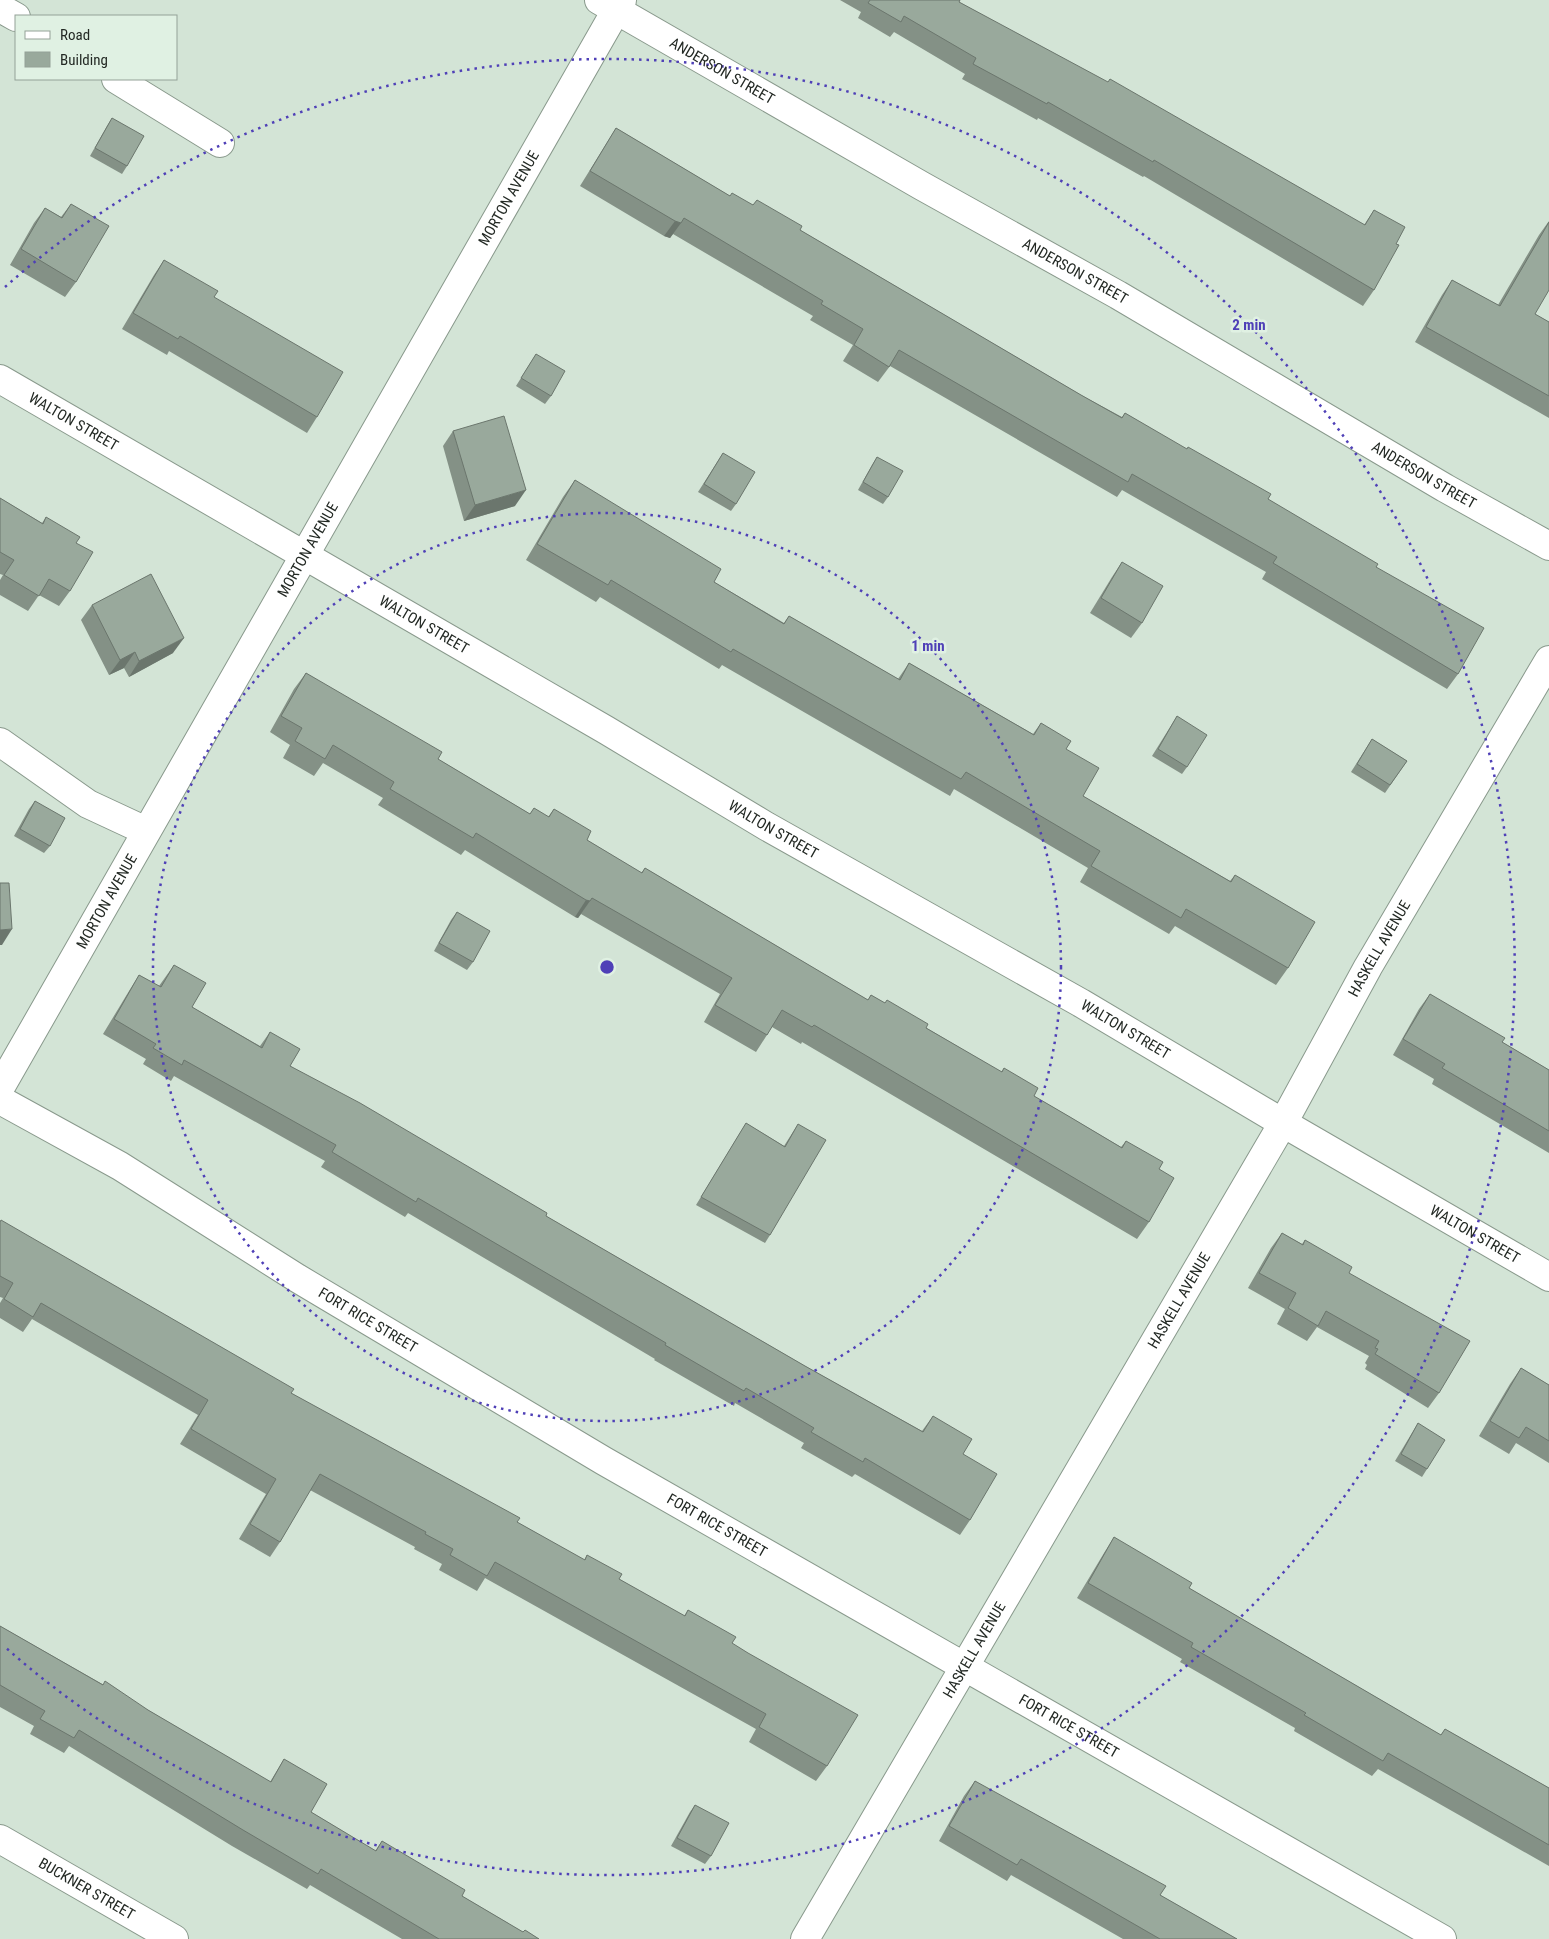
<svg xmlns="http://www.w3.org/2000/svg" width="1549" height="1939" font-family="'Roboto Condensed',sans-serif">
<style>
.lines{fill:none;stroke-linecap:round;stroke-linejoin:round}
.minor-casing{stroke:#89998c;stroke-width:30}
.minor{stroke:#fff;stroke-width:28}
.wall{fill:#849186}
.shaded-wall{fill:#6b766d}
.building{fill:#99a99c;stroke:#6b766d}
.ring{fill:none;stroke:#4f40b7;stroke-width:2.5;stroke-dasharray:2.5 5}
.labels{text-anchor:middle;stroke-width:5;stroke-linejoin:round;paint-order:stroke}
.street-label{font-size:15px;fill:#232924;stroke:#e0f1e3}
.centre{fill:#4f40b7;stroke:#e0f1e3;stroke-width:2.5}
.ring-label{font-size:15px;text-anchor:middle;font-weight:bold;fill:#4f40b7;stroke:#e0f1e3;stroke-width:5;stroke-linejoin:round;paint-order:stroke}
</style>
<rect width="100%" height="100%" fill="#d3e4d6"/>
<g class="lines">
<defs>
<g id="minor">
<path id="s1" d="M 599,0 L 922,186 L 1118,295 L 1445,488 L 1549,546"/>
<polyline points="0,8 16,17"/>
<polyline points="116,79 220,143"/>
<path id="s2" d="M 0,379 L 606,730 L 766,826 L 1081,1003 L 1283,1123 L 1549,1277"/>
<polyline points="0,742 88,804 146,831"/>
<path id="s3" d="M 0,1088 L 622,0"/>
<path id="s4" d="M 0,1100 L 120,1166 L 297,1278 L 604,1461 L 1442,1939"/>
<path id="s5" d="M 0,1839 L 174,1939"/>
<path id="s6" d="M 805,1939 L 1283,1123 L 1368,967 L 1549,660"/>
</g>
</defs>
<use href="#minor" class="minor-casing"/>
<use href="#minor" class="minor"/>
</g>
<g class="wall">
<polygon points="840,0 960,0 959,2 1364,225 1374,210 1396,244 1374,290 1363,306 1144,176 1143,177 1038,118 1037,120 962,79 965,74 894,32 890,37 858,18 861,12"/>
<polygon points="112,118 127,166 122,174 90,156 107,126"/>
<polygon points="616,128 730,196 753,205 757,200 800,230 1081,395 1122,417 1125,413 1268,499 1376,567 1458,674 1447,689 1262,579 1266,572 1122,490 1117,497 890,366 878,382 843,361 853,345 810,320 813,316 673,234 670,238 664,236 580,186 606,144"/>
<polygon points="71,204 76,282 65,297 10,265 34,223 45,208 61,217"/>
<polygon points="1549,221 1535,314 1549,322 1549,418 1415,342 1442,295 1452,280 1498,305 1539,235"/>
<polygon points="164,260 317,417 307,433 169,351 167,355 122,329 154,275"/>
<polygon points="536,354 551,396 545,404 516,386"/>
<polygon points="453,431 515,506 464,521 443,446"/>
<polygon points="723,453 736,504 731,511 698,492"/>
<polygon points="877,457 888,497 883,504 858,490 872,465"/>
<polygon points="575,480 714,582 784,623 789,616 898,679 909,663 1033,734 1041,723 1066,749 1083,796 1230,881 1235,875 1288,968 1276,985 1175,926 1169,934 1080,882 1088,868 954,789 950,796 722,665 719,669 600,597 596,602 526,560 563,497"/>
<polygon points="0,498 42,523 46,517 76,543 70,591 59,606 39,595 28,611 0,595 0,580 3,575 0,574"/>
<polygon points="1122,562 1142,623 1131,638 1090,613 1112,577"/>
<polygon points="92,605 173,653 129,677 124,668 109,675 81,620"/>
<polygon points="306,673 438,759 530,814 534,808 548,817 554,809 587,840 641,873 645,868 868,1000 871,995 1001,1072 1004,1068 1034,1096 1121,1147 1126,1141 1159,1169 1149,1222 1137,1239 802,1042 801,1044 772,1027 756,1052 704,1022 720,994 581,914 578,918 575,917 465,850 461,855 378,805 383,798 323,763 314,776 283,758 290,745 270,732 294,689"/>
<polygon points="1177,716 1187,767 1182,774 1152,756"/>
<polygon points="1372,739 1407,761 1385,793 1351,772"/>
<polygon points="35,801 50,846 44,853 14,836 29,809"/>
<polygon points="457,912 473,962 467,970 434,951 451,920"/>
<polygon points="174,965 192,1007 260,1046 270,1032 290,1066 546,1216 805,1366 922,1431 933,1416 963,1454 970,1520 960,1535 855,1474 852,1477 801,1448 804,1443 735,1403 734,1406 654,1360 655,1359 408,1213 405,1217 321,1167 325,1161 174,1076 171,1081 143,1064 146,1059 103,1034 129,991 139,975 159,986"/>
<polygon points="1430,994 1502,1042 1549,1070 1549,1153 1432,1084 1434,1079 1393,1055 1419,1009"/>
<polygon points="746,1123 784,1146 798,1124 770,1235 765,1243 696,1205"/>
<polygon points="0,1221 291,1393 517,1522 584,1560 587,1555 619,1579 684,1616 688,1610 732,1643 827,1766 816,1781 749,1742 756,1729 485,1578 477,1591 439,1570 442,1564 414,1549 415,1547 310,1490 280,1542 270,1557 239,1539 266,1494 180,1444 198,1415 32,1319 23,1332 0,1318 0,1303 3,1298 0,1297"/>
<polygon points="1282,1233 1302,1244 1305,1240 1349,1273 1439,1393 1428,1408 1365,1369 1367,1365 1365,1363 1369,1356 1317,1327 1307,1341 1277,1324 1285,1309 1248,1288 1271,1248"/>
<polygon points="1521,1368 1549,1385 1549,1463 1516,1443 1509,1454 1479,1436 1510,1384"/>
<polygon points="1418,1423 1427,1469 1422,1477 1395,1461"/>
<polygon points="1114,1537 1189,1588 1441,1735 1445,1729 1549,1788 1549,1866 1378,1769 1372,1776 1294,1731 1295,1728 1180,1662 1182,1659 1077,1598 1104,1553"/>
<polygon points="0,1626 148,1710 270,1782 284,1759 311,1812 375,1851 382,1841 462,1896 523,1932 525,1930 539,1939 402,1939 310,1885 307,1889 232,1846 69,1746 64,1753 30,1734 34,1726 0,1707"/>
<polygon points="975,1781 1160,1895 1237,1939 1123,1939 1011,1875 1007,1881 939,1841 964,1796"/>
<polygon points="695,1805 711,1856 705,1864 671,1846 690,1812"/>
</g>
<g class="shaded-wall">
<polygon points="675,221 681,223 670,238 664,236"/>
<polygon points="526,490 515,506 464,521 475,505"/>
<polygon points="184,638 173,653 129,677 139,661"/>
<polygon points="135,652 124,668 109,675 120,660"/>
<polygon points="586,900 590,901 578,918 575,917"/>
<polygon points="12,929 2,945 0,945 0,930"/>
</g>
<g class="building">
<polygon points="870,0 960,0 959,2 1108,82 1110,79 1365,225 1374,210 1405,227 1396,244 1399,245 1374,290 1154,160 1153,162 1048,102 1047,104 973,64 976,58 904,16 901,22 868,3"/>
<polygon points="112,118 144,136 127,166 95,148"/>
<polygon points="616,128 730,196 732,193 753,205 757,200 802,226 800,230 1081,395 1122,418 1125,413 1187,449 1188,447 1271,494 1268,499 1378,564 1376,567 1484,628 1458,674 1273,563 1277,557 1132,474 1128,482 899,350 889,367 854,345 863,329 821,304 823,301 684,218 681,223 675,221 590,171"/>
<polygon points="71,204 109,226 76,282 21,249 45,208 62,218"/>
<polygon points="1549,222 1549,290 1535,314 1549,322 1549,396 1426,327 1452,280 1500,306"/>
<polygon points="164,260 218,291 214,297 343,372 317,417 180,336 178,339 133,313"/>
<polygon points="536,354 565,371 551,396 521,378"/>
<polygon points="504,416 526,490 475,505 453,431"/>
<polygon points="723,453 755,472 736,504 704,484"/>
<polygon points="877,457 903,471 888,497 863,482"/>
<polygon points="575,480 721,569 714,582 784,624 789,616 900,680 909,663 1034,735 1041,723 1071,741 1066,749 1099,768 1083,796 1231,882 1235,875 1315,922 1288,968 1186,909 1181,918 1091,866 1100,851 966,772 961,779 733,649 731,652 611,580 608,585 537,544"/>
<polygon points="0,498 43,524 46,517 80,537 76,543 93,552 70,591 49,579 39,596 4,575 14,560 0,552"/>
<polygon points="1122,562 1163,586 1142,623 1101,598"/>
<polygon points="151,574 184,638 139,661 135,652 120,660 92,605"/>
<polygon points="306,673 442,752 438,759 530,814 534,808 549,817 554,809 591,831 587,840 642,873 645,868 868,1000 871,995 885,1003 887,1000 928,1024 926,1028 1002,1072 1004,1068 1038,1088 1034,1096 1070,1117 1122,1148 1126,1141 1163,1162 1159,1169 1174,1178 1149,1222 814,1025 812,1027 782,1010 767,1035 715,1005 732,978 592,898 590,901 586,900 476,833 473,838 390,789 394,782 333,745 325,759 295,741 302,728 281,716"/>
<polygon points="1177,716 1207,735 1187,767 1158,749"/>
<polygon points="1372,739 1407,761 1390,785 1357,764"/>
<polygon points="35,801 65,818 50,846 20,829"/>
<polygon points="0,883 9,883 12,929 0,930"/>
<polygon points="457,912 490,931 473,962 439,943"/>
<polygon points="174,965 206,983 192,1007 262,1048 270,1032 300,1049 290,1066 360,1103 547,1213 546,1216 805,1366 923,1432 933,1416 972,1439 963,1454 997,1474 970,1520 865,1458 863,1462 811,1432 814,1428 746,1388 744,1391 665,1345 666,1343 418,1198 416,1202 332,1152 336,1145 184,1060 182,1065 153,1048 156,1044 114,1019 139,975 161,987"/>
<polygon points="1430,994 1505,1038 1502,1042 1549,1070 1549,1131 1442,1068 1445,1064 1403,1039"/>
<polygon points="746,1123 785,1147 798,1124 826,1140 770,1235 701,1197"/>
<polygon points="1,1220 294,1389 291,1393 520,1518 517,1522 585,1560 587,1555 622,1574 619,1579 685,1616 688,1610 736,1637 732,1643 748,1653 858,1715 827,1766 759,1727 766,1714 495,1562 487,1576 450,1555 453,1549 425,1534 426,1532 320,1474 280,1542 250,1524 276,1479 191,1429 208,1400 41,1303 33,1317 4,1299 13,1283 0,1276 0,1222"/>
<polygon points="1282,1233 1303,1245 1305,1240 1352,1267 1349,1273 1470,1341 1439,1393 1375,1354 1378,1349 1375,1348 1379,1341 1326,1311 1318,1326 1288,1308 1296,1293 1259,1273"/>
<polygon points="1521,1368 1549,1385 1549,1441 1526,1427 1519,1438 1490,1421"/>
<polygon points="1418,1423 1445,1440 1427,1469 1401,1454"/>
<polygon points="1114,1537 1192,1583 1189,1588 1441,1735 1445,1729 1549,1788 1549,1845 1388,1753 1383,1761 1304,1715 1306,1713 1191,1647 1193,1643 1088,1583"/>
<polygon points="0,1626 103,1685 105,1681 148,1710 271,1782 284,1759 327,1784 311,1812 376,1851 382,1841 465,1890 462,1896 523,1932 525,1930 539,1939 439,1939 321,1869 318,1874 243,1830 79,1730 74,1738 40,1719 45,1711 0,1685"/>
<polygon points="975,1781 1166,1886 1160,1895 1237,1939 1160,1939 1021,1859 1017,1865 949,1826"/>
<polygon points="695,1805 729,1823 711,1856 677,1838"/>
</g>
<g class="ring">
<circle cx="607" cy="967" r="454"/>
<path d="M5 287A908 908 0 1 1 5 1647"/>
</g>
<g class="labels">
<g class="street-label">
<text dy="5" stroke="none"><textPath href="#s1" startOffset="142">ANDERSON STREET</textPath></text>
<text dy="5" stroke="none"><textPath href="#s3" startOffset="1025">MORTON AVENUE</textPath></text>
<text dy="5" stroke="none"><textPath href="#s1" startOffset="548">ANDERSON STREET</textPath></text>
<text dy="5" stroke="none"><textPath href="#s2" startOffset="85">WALTON STREET</textPath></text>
<text dy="5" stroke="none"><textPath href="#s1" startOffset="952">ANDERSON STREET</textPath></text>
<text dy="5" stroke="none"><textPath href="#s3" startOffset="620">MORTON AVENUE</textPath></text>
<text dy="5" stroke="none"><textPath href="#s2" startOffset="490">WALTON STREET</textPath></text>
<text dy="5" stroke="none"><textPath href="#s2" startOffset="895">WALTON STREET</textPath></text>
<text dy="5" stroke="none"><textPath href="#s3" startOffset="215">MORTON AVENUE</textPath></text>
<text dy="5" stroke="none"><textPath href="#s6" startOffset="1145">HASKELL AVENUE</textPath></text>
<text dy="5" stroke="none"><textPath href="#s2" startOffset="1300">WALTON STREET</textPath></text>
<text dy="5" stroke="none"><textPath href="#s2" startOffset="1705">WALTON STREET</textPath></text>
<text dy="5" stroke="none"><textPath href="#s6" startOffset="740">HASKELL AVENUE</textPath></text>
<text dy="5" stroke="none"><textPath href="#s4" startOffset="429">FORT RICE STREET</textPath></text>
<text dy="5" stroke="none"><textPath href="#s4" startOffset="834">FORT RICE STREET</textPath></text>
<text dy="5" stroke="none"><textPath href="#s6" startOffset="335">HASKELL AVENUE</textPath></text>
<text dy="5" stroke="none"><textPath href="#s4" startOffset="1239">FORT RICE STREET</textPath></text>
<text dy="5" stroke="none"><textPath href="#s5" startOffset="100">BUCKNER STREET</textPath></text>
</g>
</g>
<circle cx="607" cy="967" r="8" class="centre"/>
<g class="ring-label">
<text x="1249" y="330">2 min</text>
<text x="928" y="651">1 min</text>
</g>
<rect x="15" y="15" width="162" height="65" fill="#e0f1e3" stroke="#94a197"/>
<rect x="25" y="31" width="25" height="8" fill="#ffffff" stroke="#94a197"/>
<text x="60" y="40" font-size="15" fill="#232924">Road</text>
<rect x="25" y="52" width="25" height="15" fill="#99a99c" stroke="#94a197"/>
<text x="60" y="65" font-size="15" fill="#232924">Building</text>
</svg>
